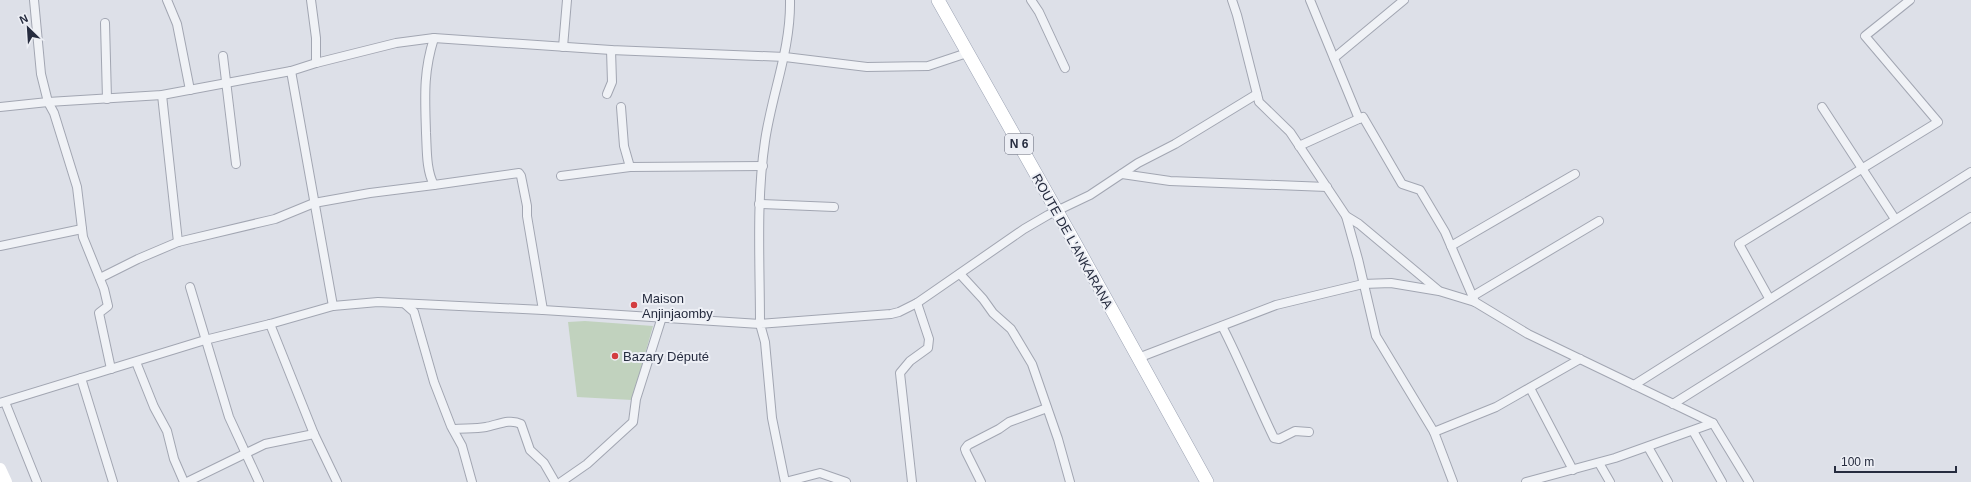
<svg xmlns="http://www.w3.org/2000/svg" width="1971" height="482" font-family="Helvetica,sans-serif">
<style>
.green{fill:#c1d2be}
.lines{fill:none;stroke-linecap:round;stroke-linejoin:round}
.street-casing{stroke:#a2a6b2;stroke-width:10}
.primary-casing{stroke:#9ca3b4;stroke-width:14}
.street{stroke:#f0f2f6;stroke-width:8}
.secondary{stroke:#fff;stroke-width:12}
.primary{stroke:#fff;stroke-width:13}
.poi-dot{fill:#d33d40;stroke:#edeff5;stroke-width:1.5}
.labels{text-anchor:middle;stroke-width:4;stroke-linejoin:round;paint-order:stroke}
.shield{fill:#edeff5;stroke:#626676;stroke-width:1}
.shield-label{font-size:12px;font-weight:bold;fill:#262c3f}
.street-label{font-size:13px;fill:#262c3f;stroke:#edeff5}
.poi-label{font-size:13px;fill:#262c3f;stroke:#edeff5;text-anchor:start}
</style>
<rect width="100%" height="100%" fill="#dde0e8"/>
<polygon class="green" points="585,321 653,326 632,400 577,397 568,322"/>
<g class="lines">
<defs>
<g id="street">
<polyline points="34,0 41,74 48,102 54,113 77,187 83,237 104,289 108,306 99,313 111,369"/>
<polyline points="167,0 177,24 190,90"/>
<polyline points="311,0 316,38 316,63"/>
<polyline points="1031,0 1039,12 1065,68"/>
<polyline points="1232,0 1237,15 1259,102 1290,132 1346,216 1359,224 1438,290"/>
<polyline points="1310,0 1359,119"/>
<polyline points="105,23 107,99"/>
<path d="M 434,38 C 423,73 425,97 426,133 C 427,150 426,170 434,185 L 519,173 L 521,176 L 527,206 L 527,216 L 543,310"/>
<polyline points="563,47 567,0"/>
<polyline points="223,56 236,164"/>
<polyline points="1334,58 1404,0"/>
<polyline points="291,71 333,306"/>
<polyline points="607,94 612,82 611,50"/>
<polyline points="162,95 178,242"/>
<polyline points="0,107 48,102 162,95 291,71 316,63 396,43 434,38 611,50 785,57 867,67 928,66 967,53"/>
<polyline points="621,107 624,146 630,167"/>
<polyline points="1822,107 1895,219"/>
<polyline points="1299,146 1363,117 1402,184 1420,190 1445,232 1475,302"/>
<polyline points="1122,174 1170,181 1327,187"/>
<polyline points="561,176 630,167 763,166"/>
<polyline points="759,204 834,207"/>
<polyline points="1346,216 1358,259 1376,336 1434,432 1496,407 1580,359"/>
<polyline points="0,246 82,229"/>
<polyline points="1451,246 1575,174"/>
<polyline points="960,274 983,299 993,313 1011,329 1032,364 1058,439 1070,482"/>
<polyline points="100,278 138,259 178,242 275,219 314,203 370,193 434,185"/>
<polyline points="190,287 229,417 259,482"/>
<polyline points="1473,296 1599,221"/>
<polyline points="1769,298 1739,244 1938,122 1865,36 1910,0"/>
<polyline points="405,304 414,312 434,382 451,426 462,446 472,482"/>
<polyline points="270,324 314,434 337,482"/>
<path d="M 1222,326 C 1241,363 1256,401 1274,438 L 1279,439 L 1295,431 L 1309,432"/>
<polyline points="1138,358 1276,305 1363,284 1391,283 1439,291 1475,302 1528,334 1713,423 1749,482"/>
<polyline points="136,362 154,407 167,431 174,459 184,482"/>
<polyline points="81,378 113,482"/>
<polyline points="1634,385 1971,172"/>
<polyline points="1530,388 1573,470"/>
<polyline points="5,402 37,482"/>
<path d="M 0,403 L 205,340 L 270,324 L 333,306 L 378,302 L 543,310 L 760,324 C 760,263 756,201 765,141 C 772,93 791,49 790,0"/>
<polyline points="1673,404 1971,217"/>
<path d="M 453,429 C 464,428 475,429 486,427 C 497,425 510,418 521,424 L 530,450 L 544,463 L 555,482"/>
<polyline points="1693,431 1722,482"/>
<polyline points="1434,432 1453,482"/>
<polyline points="1648,447 1668,482"/>
<polyline points="1599,463 1610,482"/>
<polyline points="187,482 265,444 314,434"/>
<polyline points="561,482 587,464 633,422 636,399 662,317"/>
<polyline points="785,482 772,418 765,342 760,324 891,314 899,312 917,303 1024,229 1048,215 1090,195 1138,163 1175,144 1257,94"/>
<polyline points="785,482 820,473 846,482"/>
<polyline points="912,482 900,373 910,361 928,348 929,339 917,303"/>
<polyline points="981,482 966,452 965,449 968,445 999,429 1009,422 1047,408"/>
<polyline points="1526,482 1615,458 1713,423"/>
</g>
<polyline id="primary" points="938,0 1076,245 1207,482"/>
</defs>
<use href="#street" class="street-casing"/>
<use href="#primary" class="primary-casing"/>
<use href="#street" class="street"/>
<polyline class="secondary" points="0,469 6,482"/>
<use href="#primary" class="primary"/>
</g>
<g class="poi-dot">
<circle cx="634" cy="305" r="4"/>
<circle cx="615" cy="356" r="4"/>
</g>
<g class="labels">
<rect class="shield" x="1005" y="134" width="28" height="20" rx="3"/>
<g class="shield-label">
<text x="1019" y="148">N 6</text>
</g>
<g class="street-label">
<text transform="translate(1073 241) rotate(61)" y="5">ROUTE DE L'ANKARANA</text>
</g>
<g class="poi-label">
<text x="642" y="303">Maison<tspan x="642" dy="15">Anjinjaomby</tspan></text>
<text x="623" y="361">Bazary Député</text>
</g>
</g>
<g transform="translate(28 28) rotate(335)" stroke="#edeff5" stroke-width="3" paint-order="stroke">
<path d="M0-3L7 15L0 10L-7 15Z" fill="#262c3f"/>
<text y="-6" font-size="11" font-weight="bold" text-anchor="middle" fill="#262c3f">N</text>
</g>
<path d="M1835 466v6h121v-6" fill="none" stroke="#262c3f" stroke-width="2"/>
<text x="1841" y="466" font-size="12" fill="#262c3f" stroke="#edeff5" stroke-width="3" paint-order="stroke">100 m</text>
</svg>
